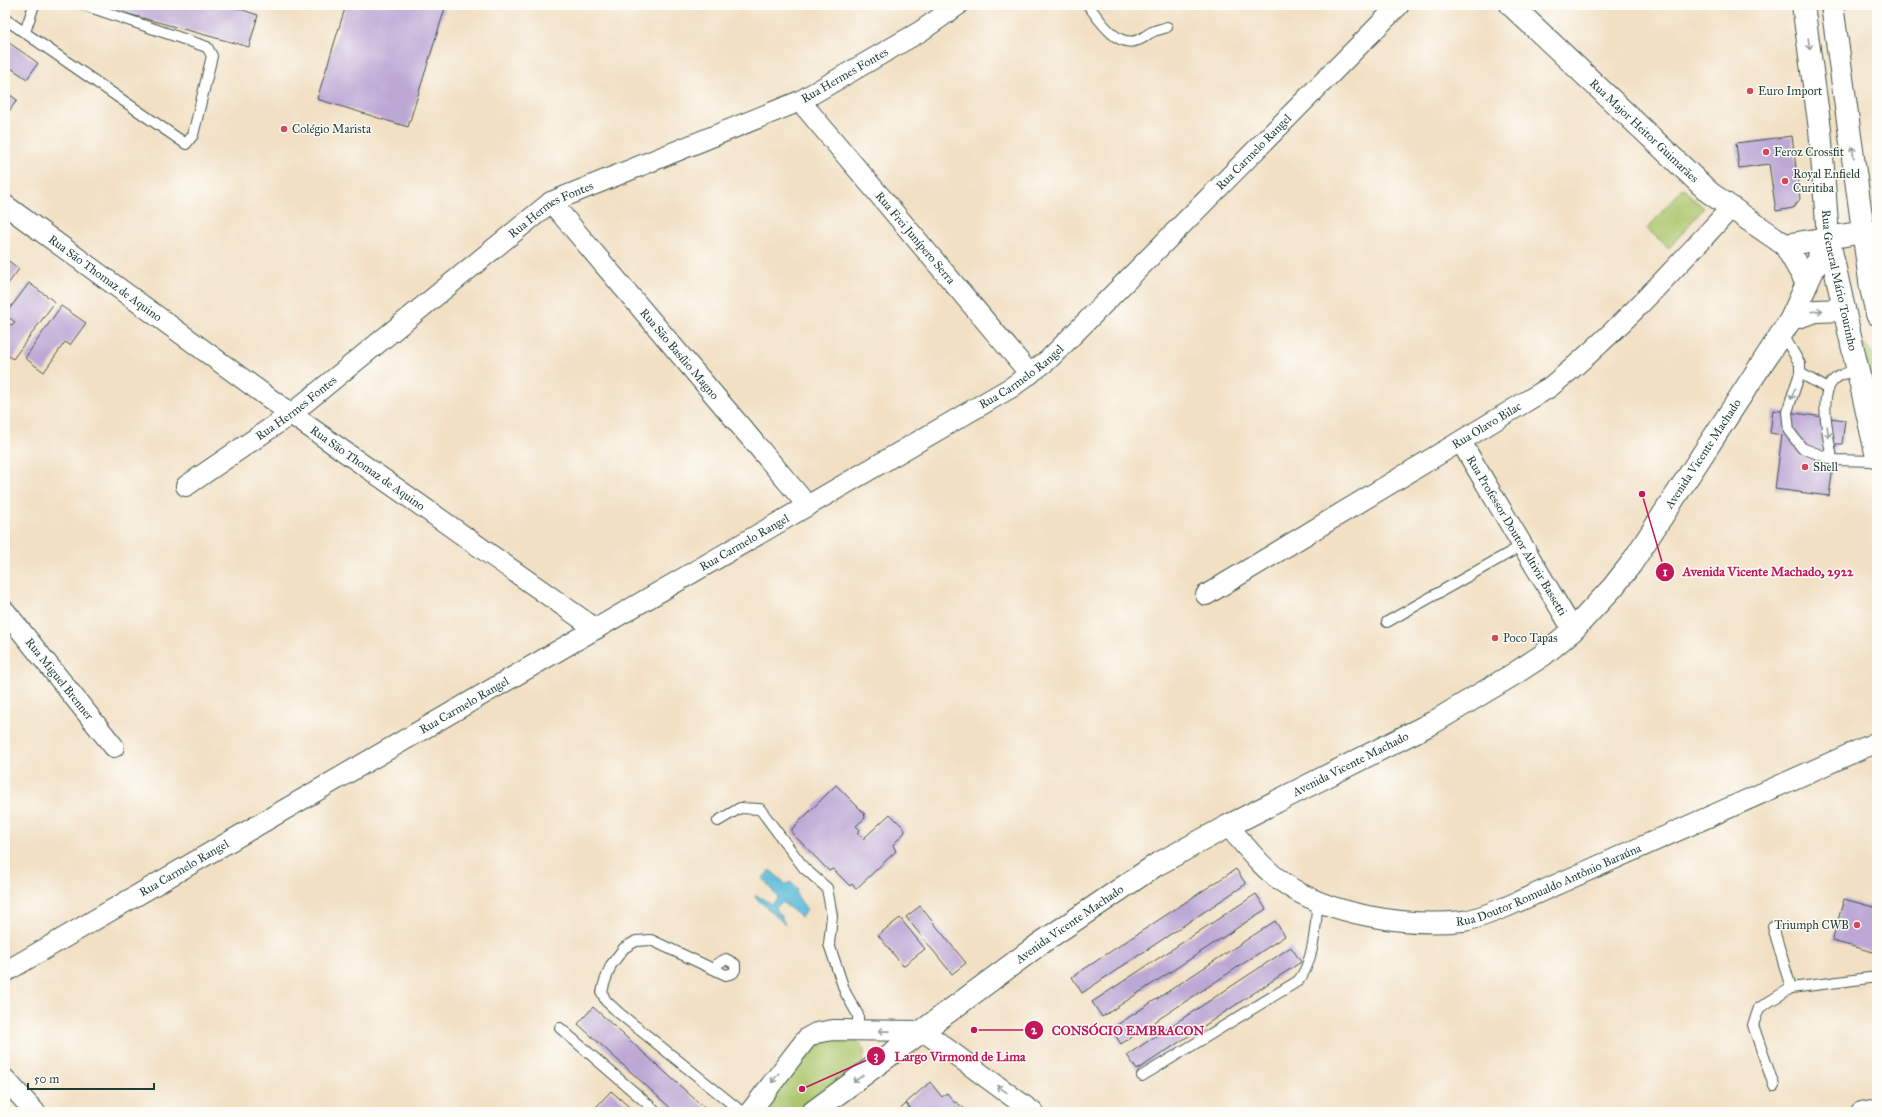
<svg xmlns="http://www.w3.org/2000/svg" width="1882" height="1117" font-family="'IM FELL Great Primer',serif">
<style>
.green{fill:#acc66d;stroke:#668250}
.water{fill:#59b9d8;stroke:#3c7b86}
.building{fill:#bda8d5}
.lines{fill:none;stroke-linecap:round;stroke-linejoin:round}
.lane-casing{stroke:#3f554a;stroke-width:12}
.street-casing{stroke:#3f554a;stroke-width:22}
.secondary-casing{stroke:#3f554a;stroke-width:24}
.primary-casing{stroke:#3f554a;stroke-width:24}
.lane{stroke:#fff;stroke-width:10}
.street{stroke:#fff;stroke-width:20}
.secondary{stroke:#fff;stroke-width:22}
.primary{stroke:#fff;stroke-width:22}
.oneway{stroke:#8f9e9a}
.poi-dot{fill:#d1495b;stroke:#fdfcf7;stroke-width:1.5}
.labels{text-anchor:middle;stroke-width:3;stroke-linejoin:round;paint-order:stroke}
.street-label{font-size:12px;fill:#1f3d34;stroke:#fdfcf7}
.poi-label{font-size:12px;fill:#1f3d34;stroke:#fdfcf7;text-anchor:start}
.leader{fill:none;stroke:#c2185b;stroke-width:1.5}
.callout-dot{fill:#c2185b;stroke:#fdfcf7;stroke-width:1.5}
.mark-label{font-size:12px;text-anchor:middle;font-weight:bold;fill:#fff}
.callout-label{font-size:13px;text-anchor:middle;font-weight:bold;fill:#c2185b;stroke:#fdfcf7;stroke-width:3;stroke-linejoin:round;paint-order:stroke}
</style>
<rect width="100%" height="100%" fill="#fdfcf7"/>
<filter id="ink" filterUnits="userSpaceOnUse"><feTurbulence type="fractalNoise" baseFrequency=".025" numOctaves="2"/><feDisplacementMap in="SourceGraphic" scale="8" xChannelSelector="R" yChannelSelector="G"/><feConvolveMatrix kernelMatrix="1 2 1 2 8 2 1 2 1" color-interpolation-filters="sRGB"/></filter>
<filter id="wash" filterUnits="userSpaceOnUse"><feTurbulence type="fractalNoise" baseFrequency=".012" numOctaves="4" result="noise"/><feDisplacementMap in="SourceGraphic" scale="16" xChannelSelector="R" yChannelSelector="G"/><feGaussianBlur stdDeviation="0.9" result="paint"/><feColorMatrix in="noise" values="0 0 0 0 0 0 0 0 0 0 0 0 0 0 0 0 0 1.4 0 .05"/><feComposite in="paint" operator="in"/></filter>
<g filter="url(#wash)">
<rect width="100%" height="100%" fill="#f2e0c4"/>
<g class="green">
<polygon points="1682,188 1704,208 1669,248 1647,229"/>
<polygon points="1863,343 1877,358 1877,424"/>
<path d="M 818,1039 C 836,1039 876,1035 861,1065 L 800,1112 L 757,1112 Z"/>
</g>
<polygon class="water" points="770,870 786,884 791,882 797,889 796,894 807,910 801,917 782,902 776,908 785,924 755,897 756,895 772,904 778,898 763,878"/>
<g id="blocks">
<g class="building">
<polygon points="95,5 227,5 258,15 249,47"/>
<polygon points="346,5 446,5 408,127 317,99"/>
<polygon points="5,40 38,63 27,79 5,64"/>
<polygon points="5,91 17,100 5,117"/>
<polygon points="1792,136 1800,199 1793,208 1776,211 1769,164 1739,168 1736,143"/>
<polygon points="5,258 19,269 5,288"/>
<polygon points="29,283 55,302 13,359 5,353 5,322 12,325 15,322 5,315"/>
<polygon points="61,306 86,323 70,345 65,342 44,372 25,358"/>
<polygon points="1773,410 1845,420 1842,444 1836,444 1829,496 1775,489 1782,435 1770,433"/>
<polygon points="836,785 864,813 865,818 856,826 860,830 857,833 863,839 890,814 904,828 905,832 893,845 896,851 856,889 852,884 850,886 833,869 829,871 792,833 792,829"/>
<polygon points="1236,869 1246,884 1082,993 1072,977"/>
<polygon points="1256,894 1266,909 1102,1017 1092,1002"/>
<polygon points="1844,899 1877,908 1877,953 1832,941"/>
<polygon points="920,906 966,963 952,974 906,917"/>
<polygon points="900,918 925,949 903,966 878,935"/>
<polygon points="1275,921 1285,936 1121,1044 1111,1029"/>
<polygon points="1291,947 1301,962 1137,1070 1127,1055"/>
<polygon points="593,1007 709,1112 675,1112 578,1024"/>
<polygon points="930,1082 942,1097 947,1093 955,1103 956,1102 966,1110 965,1112 914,1112 906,1103"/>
<polygon points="611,1091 635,1112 603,1112 597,1106"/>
<polygon points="906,1104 913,1112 897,1112"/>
</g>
</g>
</g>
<g filter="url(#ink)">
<use href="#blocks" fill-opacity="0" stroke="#3f554a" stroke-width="1"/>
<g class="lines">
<defs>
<g id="lane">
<path d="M 1088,5 C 1099,19 1117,49 1138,40 C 1143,39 1147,34 1152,32 C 1156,30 1162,29 1167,27"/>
<polyline points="5,19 186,144 193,135 212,56 207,47 84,5"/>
<polyline points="25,32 34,5"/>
<polyline points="1782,333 1800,364 1800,373 1787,412 1789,431 1802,448 1834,460 1877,461"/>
<polyline points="1800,373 1828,389"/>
<path d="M 1832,459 C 1829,439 1817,393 1835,379 C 1840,374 1850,372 1857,370"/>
<polyline points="1387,622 1523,545"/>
<polyline points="718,821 740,808 760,809 804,868 827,888 832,916 829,944 845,992 858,1015 858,1030"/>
<polyline points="1773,927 1791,988 1877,977"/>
<polyline points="717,970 718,963 726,959 735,964 735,970 733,973 726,975 651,940 636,941 624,948 611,965 604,984 602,993 606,1001 619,1013 742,1112"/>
<polyline points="560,1028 657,1112"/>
<path d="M 1142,1076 L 1298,981 C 1313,964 1317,923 1317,900"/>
<polyline points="1774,1086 1753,1025 1759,1008 1791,988"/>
</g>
<g id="street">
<path id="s1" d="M 800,101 L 1030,374"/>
<path id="s2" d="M 551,202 L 808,506"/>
<path id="s3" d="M 5,205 L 291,414 L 596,629"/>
<path id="s4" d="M 1461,442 L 1573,630"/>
<path id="s5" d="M 186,486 L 291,414 L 551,202 L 800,101 L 921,31 L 958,5"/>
<path id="s6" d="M 1206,595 L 1550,387 C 1616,334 1673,270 1731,208"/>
<path id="s7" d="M 5,611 L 114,747"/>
<path id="s8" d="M 1228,826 C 1245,845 1260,866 1281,881 C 1326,915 1408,927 1463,921 C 1478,919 1492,912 1506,907 L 1877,742"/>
<path id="s9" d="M 5,972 L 1012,387 L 1048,360 L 1065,343 L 1399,5"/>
<polyline points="5,1079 35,1112"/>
<polyline points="750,1112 807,1038 816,1033 833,1030 923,1031 1033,1112"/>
<polyline points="1861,1112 1877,1109"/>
</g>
<g id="secondary">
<path id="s10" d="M 1511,5 L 1710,193 L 1785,245 L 1807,283"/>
<polyline points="1785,245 1864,232"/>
<polyline points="1791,319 1816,311 1844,310"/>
<path id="s11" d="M 813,1112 L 1041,943 L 1156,865 L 1228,826 L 1434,722 L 1514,674 L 1543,655 L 1573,630 L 1613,587 L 1631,564 L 1791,319 L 1828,237"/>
</g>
<g id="primary">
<path id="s12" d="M 1803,5 L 1820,129 L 1828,237 L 1877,457"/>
<polyline points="1832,5 1871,288 1877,314"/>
</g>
</defs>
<use href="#lane" class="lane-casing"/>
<use href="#street" class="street-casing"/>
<use href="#secondary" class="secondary-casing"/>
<use href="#primary" class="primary-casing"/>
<use href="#lane" class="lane"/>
<use href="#street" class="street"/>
<use href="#secondary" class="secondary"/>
<use href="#primary" class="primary"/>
</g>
<defs><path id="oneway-shaft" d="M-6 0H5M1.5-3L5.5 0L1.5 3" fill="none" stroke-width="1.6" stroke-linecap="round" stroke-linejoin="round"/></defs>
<g class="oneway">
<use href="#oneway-shaft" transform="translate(1809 44) rotate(82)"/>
<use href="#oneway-shaft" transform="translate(1853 152) rotate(-98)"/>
<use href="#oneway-shaft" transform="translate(1817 311) rotate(-7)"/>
<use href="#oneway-shaft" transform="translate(1793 394) rotate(109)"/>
<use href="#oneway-shaft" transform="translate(1828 432) rotate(82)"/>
<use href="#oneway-shaft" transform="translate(884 1031) rotate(-179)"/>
<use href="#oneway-shaft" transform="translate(775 1078) rotate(127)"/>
<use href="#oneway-shaft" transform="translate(858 1079) rotate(144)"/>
<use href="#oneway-shaft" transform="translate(1002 1089) rotate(-144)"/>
</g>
</g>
<g class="poi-dot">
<circle cx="1750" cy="91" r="4"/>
<circle cx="284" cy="129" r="4"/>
<circle cx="1766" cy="152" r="4"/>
<circle cx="1785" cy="181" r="4"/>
<circle cx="1805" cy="467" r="4"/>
<circle cx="1495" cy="638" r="4"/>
<circle cx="1857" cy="925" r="4"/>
</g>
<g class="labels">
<g class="street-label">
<text dy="4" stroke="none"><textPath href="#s5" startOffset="783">Rua Hermes Fontes</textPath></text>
<text dy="4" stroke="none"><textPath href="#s10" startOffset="183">Rua Major Heitor Guimarães</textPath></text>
<text dy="4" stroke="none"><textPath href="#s9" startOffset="1502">Rua Carmelo Rangel</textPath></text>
<text dy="4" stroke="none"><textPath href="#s5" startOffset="459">Rua Hermes Fontes</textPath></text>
<text dy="4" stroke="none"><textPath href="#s1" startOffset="179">Rua Frei Junípero Serra</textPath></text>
<text dy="4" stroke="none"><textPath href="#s3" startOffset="124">Rua São Thomaz de Aquino</textPath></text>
<text dy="4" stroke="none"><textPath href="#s12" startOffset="278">Rua General Mário Tourinho</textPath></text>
<text dy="4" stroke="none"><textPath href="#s2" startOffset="199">Rua São Basílio Magno</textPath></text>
<text dy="4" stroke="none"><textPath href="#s9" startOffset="1178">Rua Carmelo Rangel</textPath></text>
<text dy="4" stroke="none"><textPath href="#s5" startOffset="135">Rua Hermes Fontes</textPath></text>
<text dy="4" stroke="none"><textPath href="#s6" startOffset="328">Rua Olavo Bilac</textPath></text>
<text dy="4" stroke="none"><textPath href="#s11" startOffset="1122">Avenida Vicente Machado</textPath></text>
<text dy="4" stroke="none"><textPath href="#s3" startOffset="448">Rua São Thomaz de Aquino</textPath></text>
<text dy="4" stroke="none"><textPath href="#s4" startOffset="109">Rua Professor Doutor Altivir Bassetti</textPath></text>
<text dy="4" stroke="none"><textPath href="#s9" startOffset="855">Rua Carmelo Rangel</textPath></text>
<text dy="4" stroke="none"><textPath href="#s7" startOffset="87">Rua Miguel Brenner</textPath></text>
<text dy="4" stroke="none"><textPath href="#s9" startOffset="531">Rua Carmelo Rangel</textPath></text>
<text dy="4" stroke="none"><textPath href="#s11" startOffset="642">Avenida Vicente Machado</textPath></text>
<text dy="4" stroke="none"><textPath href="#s9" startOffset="207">Rua Carmelo Rangel</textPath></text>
<text dy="4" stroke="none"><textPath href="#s8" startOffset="359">Rua Doutor Romualdo Antônio Baraúna</textPath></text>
<text dy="4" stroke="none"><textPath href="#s11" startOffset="318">Avenida Vicente Machado</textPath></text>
</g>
<g class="poi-label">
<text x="1758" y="95">Euro Import</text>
<text x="292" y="133">Colégio Marista</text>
<text x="1774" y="156">Feroz Crossfit</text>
<text x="1793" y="178">Royal Enfield<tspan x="1793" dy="14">Curitiba</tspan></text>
<text x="1813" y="471">Shell</text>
<text x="1503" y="642">Poco Tapas</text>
<text x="1849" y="929" text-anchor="end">Triumph CWB</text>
</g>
</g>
<path class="leader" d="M1642 494L1665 572M974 1030L1034 1030M802 1089L876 1056"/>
<g class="callout-dot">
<circle cx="1642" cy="494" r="4"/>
<circle cx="974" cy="1030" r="4"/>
<circle cx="802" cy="1089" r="4"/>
<circle cx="1665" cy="572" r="10"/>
<circle cx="1034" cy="1030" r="10"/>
<circle cx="876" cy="1056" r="10"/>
</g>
<g class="mark-label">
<text x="1665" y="576">1</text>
<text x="1034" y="1034">2</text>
<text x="876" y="1060">3</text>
</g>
<g class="callout-label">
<text x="1768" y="576">Avenida Vicente Machado, 2922</text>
<text x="1128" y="1035">CONSÓCIO EMBRACON</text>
<text x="960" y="1061">Largo Virmond de Lima</text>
</g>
<rect width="1882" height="1117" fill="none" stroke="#fdfcf7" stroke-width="20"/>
<path d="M28 1083v6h126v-6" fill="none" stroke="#1f3d34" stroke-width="2"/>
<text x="34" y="1083" font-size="12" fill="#1f3d34" stroke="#fdfcf7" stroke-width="3" paint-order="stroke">50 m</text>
</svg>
